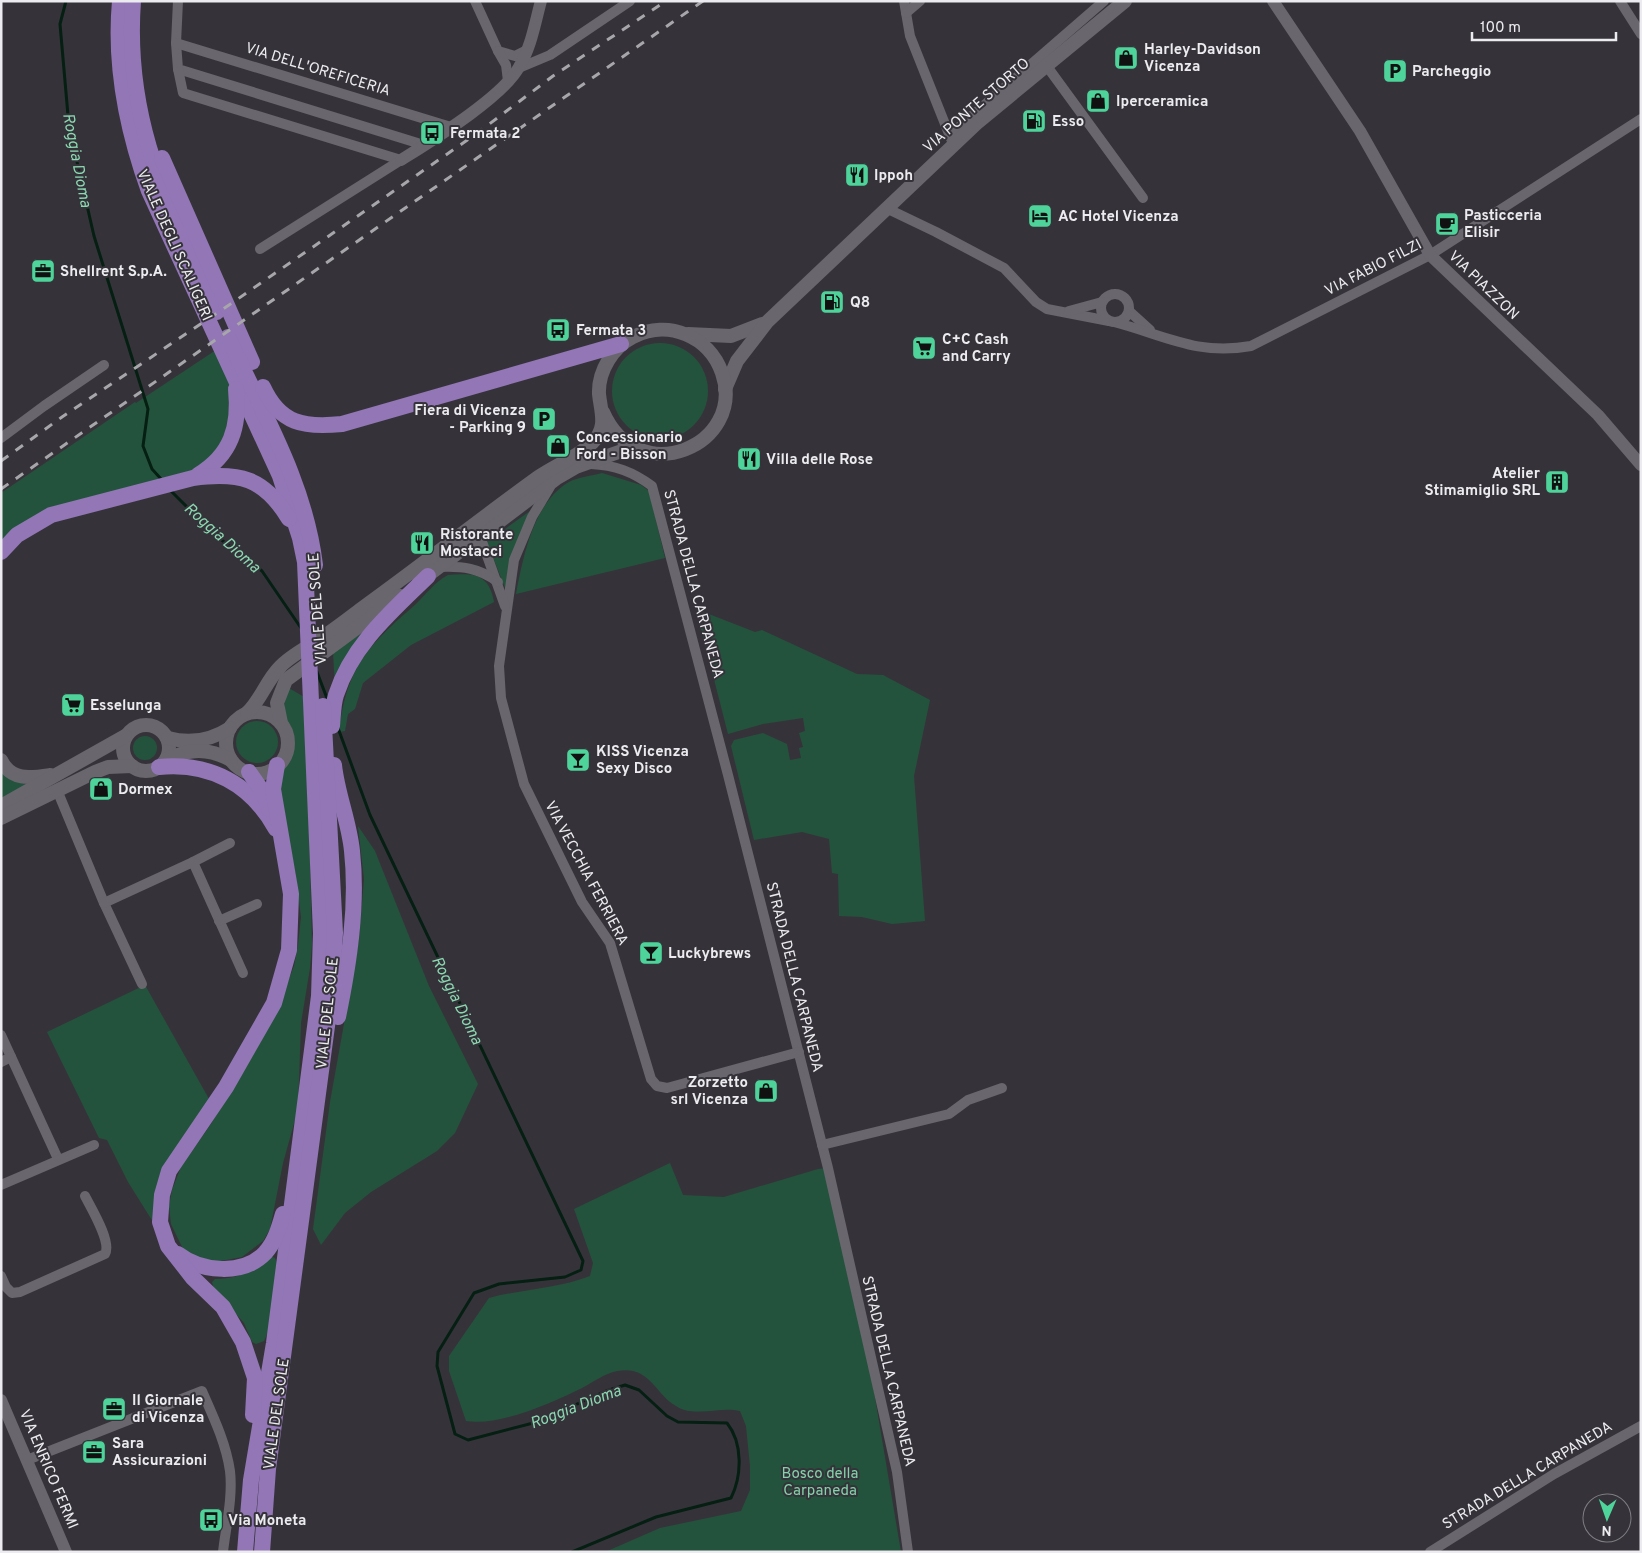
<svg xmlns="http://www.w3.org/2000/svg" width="1642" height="1553" font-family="Overpass,sans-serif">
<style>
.green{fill:#24533d}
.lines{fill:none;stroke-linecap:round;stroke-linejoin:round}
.stream{stroke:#051f13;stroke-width:3}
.minor{stroke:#69666d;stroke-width:10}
.tertiary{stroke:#69666d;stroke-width:12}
.secondary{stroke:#69666d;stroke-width:14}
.trunk{stroke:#9276b6;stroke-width:16}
.rail{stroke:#a7a6aa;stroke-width:3;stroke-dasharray:9 9;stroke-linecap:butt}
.labels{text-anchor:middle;stroke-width:4;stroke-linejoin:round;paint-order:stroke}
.poi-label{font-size:15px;font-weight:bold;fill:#ecebef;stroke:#353339;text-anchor:start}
.street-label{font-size:15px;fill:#ecebef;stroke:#353339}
.park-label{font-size:15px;fill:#84d2ab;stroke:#353339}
.water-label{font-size:16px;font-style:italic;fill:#8bd9b2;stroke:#353339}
</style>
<rect width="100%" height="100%" fill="#353339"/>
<g class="green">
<circle cx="660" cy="391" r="48"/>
<polygon points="216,350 231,385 234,428 202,470 72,505 1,547 1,493 135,402 136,403"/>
<path d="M 602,473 L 641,485 L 649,491 L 665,558 L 516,594 C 523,558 533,503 569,482 C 578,477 592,476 602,473 Z"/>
<polygon points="530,511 514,549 505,588 487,542"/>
<path d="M 448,575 C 473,573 489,573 494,602 L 411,645 L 363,683 L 355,709 L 348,714 L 345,731 L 339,732 C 347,666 368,646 416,604 C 426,594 435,582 448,575 Z"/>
<polygon points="696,609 755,632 762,630 857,674 883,675 930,700 914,776 925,921 892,924 862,917 839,916 838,874 832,873 829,839 802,832 754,840 731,746 734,740 763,733 787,744 790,760 801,758 799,748 803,747 799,733 805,731 803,718 763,724 728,734"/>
<polygon points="362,633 335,688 333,652"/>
<polygon points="287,687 306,698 312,944 310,968 301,1023 298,1109 283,1163 270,1229 263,1241 242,1257 215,1262 198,1258 184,1251 171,1224 169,1206 172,1190 181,1167 211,1124 278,1008 294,966 298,945 301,917 295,871 276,789 282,769 288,763 294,749 294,737 283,716"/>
<circle cx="257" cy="742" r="21"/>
<circle cx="145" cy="748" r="12"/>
<polygon points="1,768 23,781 26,786 1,800"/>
<polygon points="358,826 375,851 429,986 478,1084 455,1133 437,1151 371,1192 345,1213 321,1245 313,1229 330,1102 359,940 364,879"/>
<polygon points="145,985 209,1099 200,1113 155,1225 128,1182 107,1140 99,1138 47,1032"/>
<path d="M 670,1163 L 683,1195 L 724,1197 L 818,1169 L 828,1168 L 873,1386 L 901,1552 L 605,1552 L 660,1528 L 741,1511 L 750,1490 L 750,1466 L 746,1426 L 740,1411 C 720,1406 694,1418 676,1406 C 654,1393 650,1365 617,1371 C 604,1374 593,1382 582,1388 C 551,1403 501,1426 466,1421 L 449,1371 L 449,1356 L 489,1298 C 522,1289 557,1289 590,1276 L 593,1263 L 574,1209 Z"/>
<path d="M 270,1256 L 275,1258 L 277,1263 L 269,1330 L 264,1341 L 256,1344 L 252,1342 L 244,1323 L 214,1289 L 212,1282 L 215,1279 C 241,1278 250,1272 270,1256 Z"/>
</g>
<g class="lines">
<g class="stream">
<polyline points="66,1 60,24 69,127 94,236 148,409 143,446 152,469 162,480"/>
<polyline points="169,489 215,535 262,571 301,628"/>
<polyline points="317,672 328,701"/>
<path d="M 338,728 L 370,815 L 583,1261 L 581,1270 L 565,1277 L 499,1284 L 474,1293 L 438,1352 L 437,1366 L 455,1434 L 468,1440 L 537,1422 L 606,1391 L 625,1385 L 639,1390 L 667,1416 L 678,1422 L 727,1423 C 743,1443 742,1476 731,1498 L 656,1517 L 572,1552"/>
</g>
<g class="minor">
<polyline points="178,1 176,43 178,69 424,145"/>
<polyline points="475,1 498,51 515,56 527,50"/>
<polyline points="904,1 910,36 951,139"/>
<polyline points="1620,1 1641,34"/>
<polyline points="906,13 920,1"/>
<polyline points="176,43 451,127"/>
<polyline points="498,51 506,65 508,81"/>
<polyline points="1046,65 1143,198"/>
<polyline points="519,68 550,55 630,1"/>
<polyline points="178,69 183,93 401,160"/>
<polyline points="951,134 1104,1"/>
<polyline points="888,209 936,232 1004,268 1036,302 1047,309 1109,321"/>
<polyline points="260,249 401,160"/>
<circle cx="1115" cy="308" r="14"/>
<polyline points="1069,311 1102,302"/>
<polyline points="1129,311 1150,330"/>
<path d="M 1114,322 C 1164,335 1197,356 1251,346 L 1430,255 L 1641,119"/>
<polyline points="1,438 44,406 104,365"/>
<path d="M 591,464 C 615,465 633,472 652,486 L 728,775 L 828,1168 L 897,1472 L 908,1552"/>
<polyline points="550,487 532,517 514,560 499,666 501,698 524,784 582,902 610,943 651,1079 657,1086 667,1088 799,1052"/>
<polyline points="481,530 480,536 505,606"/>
<path d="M 439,567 C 463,566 479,568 498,582"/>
<polyline points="57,790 104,903 142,984"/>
<polyline points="193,862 230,843"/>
<polyline points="104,903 193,862 243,973"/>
<polyline points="219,921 257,904"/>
<polyline points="1,1035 58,1159"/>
<polyline points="1,1062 11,1057"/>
<polyline points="822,1145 949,1114 968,1100 1002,1088"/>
<polyline points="1,1185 94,1145"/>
<path d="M 1,1276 L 6,1287 L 12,1293 L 20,1292 L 105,1254 C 112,1242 91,1208 85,1196"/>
<path d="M 27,1460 L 202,1391 C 213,1416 226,1443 230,1471 C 233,1497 226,1526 223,1552"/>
<polyline points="1430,1552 1554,1474 1641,1426"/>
</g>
<g class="tertiary">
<polyline points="1273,1 1360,131 1430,255 1598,415 1641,465"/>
<path d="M 401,160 C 431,141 503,97 519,67 C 531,48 535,23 541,1"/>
<polyline points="1,1400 66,1552"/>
</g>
<g class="secondary">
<polyline points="688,334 731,336 762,324"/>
<polyline points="725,389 737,361 767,322 978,122 1125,1"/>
<polyline points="419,582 557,478 576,467 633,447"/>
<circle cx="257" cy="743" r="31"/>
<path d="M 247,713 C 261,700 266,681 280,667 C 289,657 304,649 315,642 C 333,631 349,618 365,606 C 423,564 479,520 537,478 C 554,466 576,458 592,443 C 608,427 601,413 599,394 C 598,371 613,347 633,337 C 668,319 709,336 722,373 C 747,445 638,492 603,412"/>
<polyline points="281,723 277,703 286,680 400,596"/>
<circle cx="146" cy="748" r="23"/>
<path d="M 168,738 C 190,744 210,741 230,728"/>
<path d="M 1,760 C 11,781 30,778 50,775"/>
<path d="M 166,760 C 189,748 209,748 231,760"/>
<polyline points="1,806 125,736"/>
<polyline points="1,818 95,772 108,767 132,766"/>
</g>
<g class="trunk">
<path d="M 120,1 C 114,66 127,130 149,191 L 280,476 L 300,538 L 305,562 L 321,933 L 319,996 L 274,1343 L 251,1480 L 245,1552"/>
<path d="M 133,1 C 124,123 169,205 217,312"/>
<polyline points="162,158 252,362"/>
<path d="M 228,337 C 262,412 305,482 315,565"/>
<path d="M 263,387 C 280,424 304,428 342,424 L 621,344"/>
<path d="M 198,475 C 231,455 240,427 236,389"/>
<path d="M 1,552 L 17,535 L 51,515 L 193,478 C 239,472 264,477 289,519"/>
<path d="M 332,726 C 333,716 333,704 336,695 C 352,645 391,612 428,576"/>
<path d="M 334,765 C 337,794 349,821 352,851 C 358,906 349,963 338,1017"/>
<path d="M 159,767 C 210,762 251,784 276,829"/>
<polyline points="249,772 263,792 269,809"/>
<path d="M 178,1254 C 201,1272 243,1276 265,1253 C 275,1242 279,1228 283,1214"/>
<polyline points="253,1415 255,1378 243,1342 223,1307 193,1278 168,1246 160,1222 162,1195 169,1171 226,1087 274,1003 289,950 291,894 273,789 277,765"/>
<polyline points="262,1552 268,1469 331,996 335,933 323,706"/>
</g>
<g class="rail">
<polyline points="1,461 62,417 232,303 476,134 553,76 666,1"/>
<polyline points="1,489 703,1"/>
</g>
</g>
<defs>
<symbol id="shop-square" viewBox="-11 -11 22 22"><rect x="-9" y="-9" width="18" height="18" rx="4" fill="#4ed39a" stroke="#353339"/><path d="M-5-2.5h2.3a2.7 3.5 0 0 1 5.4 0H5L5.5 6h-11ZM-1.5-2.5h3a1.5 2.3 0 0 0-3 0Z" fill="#111"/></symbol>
<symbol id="parking-square" viewBox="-11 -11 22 22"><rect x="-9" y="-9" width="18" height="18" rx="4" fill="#4ed39a" stroke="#353339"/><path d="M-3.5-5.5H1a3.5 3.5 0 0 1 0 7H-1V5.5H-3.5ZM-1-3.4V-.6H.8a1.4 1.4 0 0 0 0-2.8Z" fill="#111"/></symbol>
<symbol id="fuel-square" viewBox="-11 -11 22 22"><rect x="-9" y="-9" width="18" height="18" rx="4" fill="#4ed39a" stroke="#353339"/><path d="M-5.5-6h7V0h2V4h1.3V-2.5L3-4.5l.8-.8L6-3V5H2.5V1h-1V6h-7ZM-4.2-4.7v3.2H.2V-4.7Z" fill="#111"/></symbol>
<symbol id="bus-square" viewBox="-11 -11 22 22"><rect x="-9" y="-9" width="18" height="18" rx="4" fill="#4ed39a" stroke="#353339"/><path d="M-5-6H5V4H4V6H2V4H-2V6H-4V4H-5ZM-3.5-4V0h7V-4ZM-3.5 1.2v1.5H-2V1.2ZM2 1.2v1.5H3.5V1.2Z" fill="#111"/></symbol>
<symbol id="restaurant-square" viewBox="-11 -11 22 22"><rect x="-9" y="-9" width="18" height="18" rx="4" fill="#4ed39a" stroke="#353339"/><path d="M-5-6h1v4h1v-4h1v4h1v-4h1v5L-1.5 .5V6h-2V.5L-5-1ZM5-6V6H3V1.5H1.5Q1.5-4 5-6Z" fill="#111"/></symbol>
<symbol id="hotel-square" viewBox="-11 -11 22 22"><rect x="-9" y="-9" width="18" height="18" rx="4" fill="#4ed39a" stroke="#353339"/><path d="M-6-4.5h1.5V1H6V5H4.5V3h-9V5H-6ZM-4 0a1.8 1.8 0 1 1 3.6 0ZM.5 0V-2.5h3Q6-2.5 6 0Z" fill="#111"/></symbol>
<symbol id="cafe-square" viewBox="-11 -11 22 22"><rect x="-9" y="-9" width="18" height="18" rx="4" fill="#4ed39a" stroke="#353339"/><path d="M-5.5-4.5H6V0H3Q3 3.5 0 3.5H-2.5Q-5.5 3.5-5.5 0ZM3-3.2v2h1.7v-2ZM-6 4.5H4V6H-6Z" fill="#111"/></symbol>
<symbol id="office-square" viewBox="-11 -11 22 22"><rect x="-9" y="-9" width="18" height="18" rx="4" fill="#4ed39a" stroke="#353339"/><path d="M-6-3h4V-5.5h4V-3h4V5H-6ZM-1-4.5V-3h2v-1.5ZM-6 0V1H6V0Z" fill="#111"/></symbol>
<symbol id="supermarket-square" viewBox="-11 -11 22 22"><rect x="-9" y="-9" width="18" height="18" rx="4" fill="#4ed39a" stroke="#353339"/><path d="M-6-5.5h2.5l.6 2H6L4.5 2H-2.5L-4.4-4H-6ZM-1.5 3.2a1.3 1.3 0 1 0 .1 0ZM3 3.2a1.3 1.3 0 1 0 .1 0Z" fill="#111"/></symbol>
<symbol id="building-square" viewBox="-11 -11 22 22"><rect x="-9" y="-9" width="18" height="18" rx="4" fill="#4ed39a" stroke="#353339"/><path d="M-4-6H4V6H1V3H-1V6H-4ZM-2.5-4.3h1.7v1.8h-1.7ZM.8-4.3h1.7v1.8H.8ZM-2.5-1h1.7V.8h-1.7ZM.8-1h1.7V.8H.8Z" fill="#111"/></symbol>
<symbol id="bar-square" viewBox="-11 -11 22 22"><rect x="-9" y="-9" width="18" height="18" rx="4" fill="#4ed39a" stroke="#353339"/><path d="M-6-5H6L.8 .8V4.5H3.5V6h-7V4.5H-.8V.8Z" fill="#111"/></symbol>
</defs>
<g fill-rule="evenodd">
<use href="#shop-square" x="1112" y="44" width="28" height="28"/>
<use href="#parking-square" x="1381" y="57" width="28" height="28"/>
<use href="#shop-square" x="1084" y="87" width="28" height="28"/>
<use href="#fuel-square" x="1020" y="107" width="28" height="28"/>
<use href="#bus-square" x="418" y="119" width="28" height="28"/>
<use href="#restaurant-square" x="843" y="161" width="28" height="28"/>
<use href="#hotel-square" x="1026" y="202" width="28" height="28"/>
<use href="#cafe-square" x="1433" y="210" width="28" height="28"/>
<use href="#office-square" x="29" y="257" width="28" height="28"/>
<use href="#fuel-square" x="818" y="288" width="28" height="28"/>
<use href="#bus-square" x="544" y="316" width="28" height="28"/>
<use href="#supermarket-square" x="910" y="334" width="28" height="28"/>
<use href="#parking-square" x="530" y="405" width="28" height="28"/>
<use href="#shop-square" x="544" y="432" width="28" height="28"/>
<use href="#restaurant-square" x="735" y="445" width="28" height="28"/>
<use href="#building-square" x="1543" y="468" width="28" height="28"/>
<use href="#restaurant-square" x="408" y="529" width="28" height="28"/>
<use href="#supermarket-square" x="59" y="691" width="28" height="28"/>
<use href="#bar-square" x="564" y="746" width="28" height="28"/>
<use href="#shop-square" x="87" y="775" width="28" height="28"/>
<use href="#bar-square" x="637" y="939" width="28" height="28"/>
<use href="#shop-square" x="752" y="1077" width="28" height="28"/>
<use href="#office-square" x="100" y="1395" width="28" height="28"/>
<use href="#office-square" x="80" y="1438" width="28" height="28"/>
<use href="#bus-square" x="197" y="1506" width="28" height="28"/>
</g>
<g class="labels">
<g class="poi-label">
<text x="1144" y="54">Harley-Davidson<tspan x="1144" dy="17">Vicenza</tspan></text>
<text x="1412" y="76">Parcheggio</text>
<text x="1116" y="106">Iperceramica</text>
<text x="1052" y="126">Esso</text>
<text x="450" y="138">Fermata 2</text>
<text x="874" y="180">Ippoh</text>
<text x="1464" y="220">Pasticceria<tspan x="1464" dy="17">Elisir</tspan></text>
<text x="1058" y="221">AC Hotel Vicenza</text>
<text x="60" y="276">Shellrent S.p.A.</text>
<text x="850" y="307">Q8</text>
<text x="576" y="335">Fermata 3</text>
<text x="942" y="344">C+C Cash<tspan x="942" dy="17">and Carry</tspan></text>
<text x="526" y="415" text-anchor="end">Fiera di Vicenza<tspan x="526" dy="17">- Parking 9</tspan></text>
<text x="576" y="442">Concessionario<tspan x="576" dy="17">Ford - Bisson</tspan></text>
<text x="766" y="464">Villa delle Rose</text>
<text x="1540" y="478" text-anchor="end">Atelier<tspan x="1540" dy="17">Stimamiglio SRL</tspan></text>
<text x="440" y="539">Ristorante<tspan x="440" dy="17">Mostacci</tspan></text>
<text x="90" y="710">Esselunga</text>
<text x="596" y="756">KISS Vicenza<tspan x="596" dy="17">Sexy Disco</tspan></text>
<text x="118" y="794">Dormex</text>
<text x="668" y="958">Luckybrews</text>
<text x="748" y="1087" text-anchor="end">Zorzetto<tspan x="748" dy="17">srl Vicenza</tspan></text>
<text x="132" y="1405">Il Giornale<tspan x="132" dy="17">di Vicenza</tspan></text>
<text x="112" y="1448">Sara<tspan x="112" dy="17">Assicurazioni</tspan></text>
<text x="228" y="1525">Via Moneta</text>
</g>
<g class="street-label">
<text transform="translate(318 69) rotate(17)" y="5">VIA DELL'OREFICERIA</text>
<text transform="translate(976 105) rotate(-41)" y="5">VIA PONTE STORTO</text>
<text transform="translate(175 245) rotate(66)" y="5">VIALE DEGLI SCALIGERI</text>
<text transform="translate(1373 267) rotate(-27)" y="5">VIA FABIO FILZI</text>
<text transform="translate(1484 285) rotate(44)" y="5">VIA PIAZZON</text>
<text transform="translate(694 584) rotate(75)" y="5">STRADA DELLA CARPANEDA</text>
<text transform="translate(317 609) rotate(-94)" y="5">VIALE DEL SOLE</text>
<text transform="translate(587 873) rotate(62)" y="5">VIA VECCHIA FERRIERA</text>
<text transform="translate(795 977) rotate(76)" y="5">STRADA DELLA CARPANEDA</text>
<text transform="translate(327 1013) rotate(-84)" y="5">VIALE DEL SOLE</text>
<text transform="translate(889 1371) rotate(77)" y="5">STRADA DELLA CARPANEDA</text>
<text transform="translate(276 1414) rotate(-82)" y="5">VIALE DEL SOLE</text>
<text transform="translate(49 1469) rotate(67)" y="5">VIA ENRICO FERMI</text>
<text transform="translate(1527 1475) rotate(-31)" y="5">STRADA DELLA CARPANEDA</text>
</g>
<g class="park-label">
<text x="820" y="1478">Bosco della<tspan x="820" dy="17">Carpaneda</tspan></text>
</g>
<g class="water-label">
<text transform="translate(78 160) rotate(79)" y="6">Roggia Dioma</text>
<text transform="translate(223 537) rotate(42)" y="6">Roggia Dioma</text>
<text transform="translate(458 1000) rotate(64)" y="6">Roggia Dioma</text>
<text transform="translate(575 1406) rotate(-21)" y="6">Roggia Dioma</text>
</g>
</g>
<rect width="1642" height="1553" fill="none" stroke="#ecebef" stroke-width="5"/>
<g transform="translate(1607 1518) rotate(182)"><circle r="24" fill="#353339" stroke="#7e7d82"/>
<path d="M0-4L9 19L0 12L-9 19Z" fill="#4ed39a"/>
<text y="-8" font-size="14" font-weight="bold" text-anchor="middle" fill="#ecebef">N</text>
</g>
<path d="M1472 32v8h144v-8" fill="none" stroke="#ecebef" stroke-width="2.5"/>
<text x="1480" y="32" font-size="15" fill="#ecebef" stroke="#353339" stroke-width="4" paint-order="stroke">100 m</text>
</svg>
